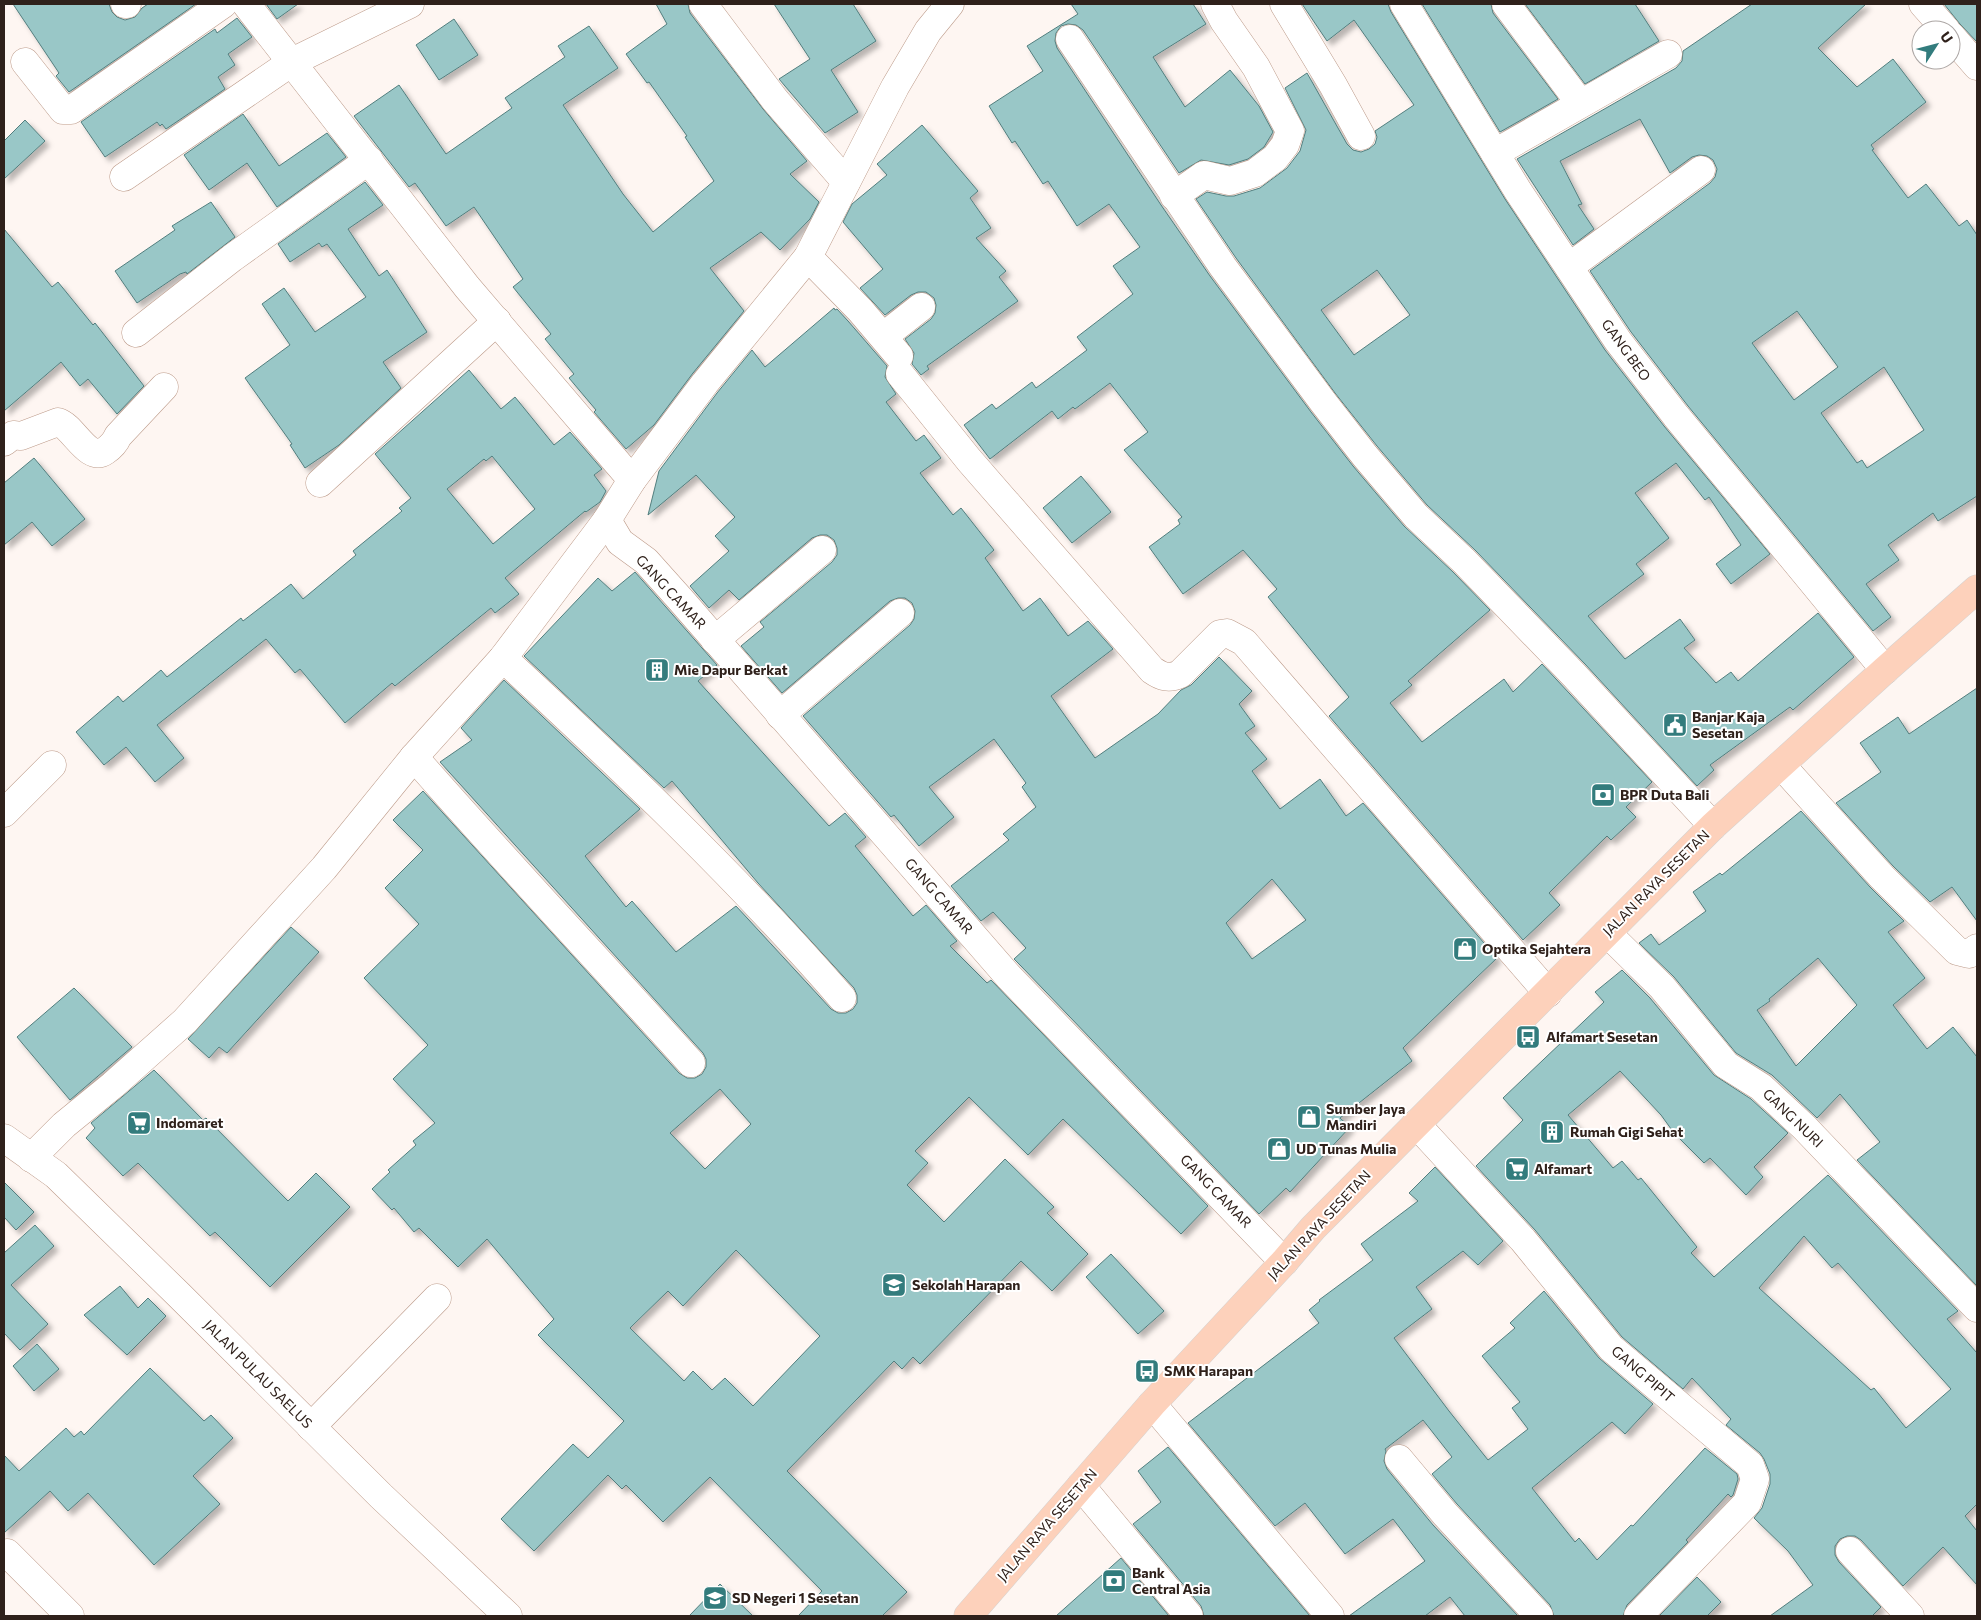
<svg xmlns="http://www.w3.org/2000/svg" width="1981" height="1620" font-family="Commissioner,sans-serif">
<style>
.building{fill:#99c7c7;stroke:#527e7e;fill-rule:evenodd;filter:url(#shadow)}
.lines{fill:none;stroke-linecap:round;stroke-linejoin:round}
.minor-casing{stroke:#bd9b8a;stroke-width:29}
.major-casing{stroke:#d5d3d1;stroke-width:29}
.minor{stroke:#fff;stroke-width:28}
.major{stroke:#fdd1bb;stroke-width:28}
.labels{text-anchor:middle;stroke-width:4;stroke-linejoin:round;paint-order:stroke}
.street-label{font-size:14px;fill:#2f211b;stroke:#fff}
.poi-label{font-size:14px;font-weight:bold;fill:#2f211b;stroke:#fff;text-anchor:start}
</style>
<defs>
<filter id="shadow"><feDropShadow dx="4.5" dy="4.5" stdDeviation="2.5" flood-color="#0004"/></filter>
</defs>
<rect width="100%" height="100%" fill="#fef6f2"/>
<g class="building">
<polygon points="13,4 109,4 112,12 117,17 125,20 135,17 142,8 148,4 196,4 69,92 56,76 59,73"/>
<polygon points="266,4 298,4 277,19"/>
<polygon points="656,4 688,4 690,13 763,109 807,161 790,174 819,202 810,219 780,250 761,232 710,268 744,311 693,373 654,425 626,449 594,412 596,410 569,378 574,374 545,339 551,334 513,287 523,279 474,207 446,226 415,183 409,187 354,116 399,85 446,154 512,108 505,98 565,57 558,46 589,26 618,68 563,105 623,194 653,232 714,181 685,137 687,136 649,82 647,83 626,54 667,24"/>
<polygon points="774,4 853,4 876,41 831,70 858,112 825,133 779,79 810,59"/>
<polygon points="1071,4 1193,4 1206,24 1153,57 1185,107 1230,70 1259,106 1273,132 1264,147 1248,159 1229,165 1201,160 1179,173 1083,30 1076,25 1068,24 1061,26 1056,33 1055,41 1057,48 1161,205 1210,276 1311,412 1353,466 1404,526 1453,572 1490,610 1408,681 1412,685 1390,703 1422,742 1504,679 1513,692 1542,664 1652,782 1626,807 1636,817 1611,840 1607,836 1549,893 1560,905 1523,940 1329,716 1349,697 1268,597 1277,589 1243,550 1183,594 1149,547 1180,524 1178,520 1182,517 1124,450 1148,432 1110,383 1075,409 1073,407 1058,419 1052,411 990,459 964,425 992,404 996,409 1032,382 1036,388 1087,350 1077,337 1133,294 1113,266 1140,247 1109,204 1077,226 1048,181 1043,184 1015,141 1012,143 989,106 1043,71 1027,46 1078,14"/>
<path d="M 1302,4 L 1388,4 L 1391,12 L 1505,199 L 1605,350 L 1664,426 L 1770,554 L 1731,584 L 1716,564 L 1741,545 L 1709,497 L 1705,500 L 1676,463 L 1635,493 L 1669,538 L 1636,564 L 1644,574 L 1588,616 L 1625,659 L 1680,619 L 1695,640 L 1684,648 L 1716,683 L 1731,672 L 1738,681 L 1818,613 L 1854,657 L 1793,710 L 1790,707 L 1710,765 L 1714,770 L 1697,786 L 1585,664 L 1475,550 L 1427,505 L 1377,446 L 1335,393 L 1236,258 L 1196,199 L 1207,192 L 1226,196 L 1234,196 L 1260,188 L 1287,168 L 1300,151 L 1306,130 L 1285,88 L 1307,73 L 1347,144 L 1353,150 L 1361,152 L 1369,149 L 1375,144 L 1377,137 L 1375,131 L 1414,105 L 1354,20 L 1327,41 ZM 1377,270 L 1410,315 L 1354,355 L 1321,310 Z"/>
<polygon points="1422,4 1491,4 1493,13 1558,99 1500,132"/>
<polygon points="1525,4 1635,4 1659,41 1585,84"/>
<path d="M 1752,4 L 1866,4 L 1818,48 L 1857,87 L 1893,59 L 1926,102 L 1871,145 L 1874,149 L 1872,150 L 1908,198 L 1926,184 L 1959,226 L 1967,220 L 1977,235 L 1977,496 L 1938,521 L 1933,513 L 1888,545 L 1899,560 L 1866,584 L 1891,617 L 1873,631 L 1688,406 L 1631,332 L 1590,271 L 1710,183 L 1715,177 L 1717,169 L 1713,160 L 1707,156 L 1699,155 L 1692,157 L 1670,173 L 1640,119 L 1560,161 L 1582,204 L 1578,205 L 1594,229 L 1573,245 L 1517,159 L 1676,68 L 1682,61 L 1683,51 ZM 1797,311 L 1838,367 L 1794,400 L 1752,343 ZM 1884,367 L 1924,430 L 1867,468 L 1862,460 L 1857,463 L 1821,413 Z"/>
<polygon points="1944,4 1977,4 1977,42 1960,24"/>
<polygon points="237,18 252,37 228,54 235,65 218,77 225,89 166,129 162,124 160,126 157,122 105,157 81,122 215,29 217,33"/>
<polygon points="454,19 478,55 439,80 416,45"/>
<polygon points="243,114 279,166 327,133 346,157 277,207 247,163 209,190 184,155"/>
<polygon points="25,120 45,141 4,179 4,141"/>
<polygon points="922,125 978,191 970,198 991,228 976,238 1006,271 999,277 1018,301 927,366 929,369 921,375 912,364 914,353 905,339 931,319 935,313 936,305 934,298 926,292 918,292 911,295 885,315 860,288 883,269 843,222 852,204 887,175 877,164"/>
<polygon points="365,182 383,205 348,229 379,276 387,270 427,332 383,362 401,388 339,445 305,468 290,445 292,444 245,378 290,345 262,304 284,288 315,332 366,297 327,244 322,247 319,243 290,262 278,244"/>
<polygon points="211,202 235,237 187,274 186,272 180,274 137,303 115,271 175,230 172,226"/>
<polygon points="4,229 52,287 58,282 93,325 95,323 144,386 117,414 88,379 80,386 61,362 4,411"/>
<path d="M 834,308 L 835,310 L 837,309 L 848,321 L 887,366 L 885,377 L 896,394 L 886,402 L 916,441 L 924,435 L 941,458 L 920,473 L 953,515 L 961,508 L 994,550 L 985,558 L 1023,611 L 1040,598 L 1068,636 L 1088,621 L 1113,649 L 1051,696 L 1095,758 L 1158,714 L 1181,690 L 1191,685 L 1219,657 L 1252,691 L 1239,704 L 1255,726 L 1245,733 L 1267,759 L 1252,771 L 1280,809 L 1320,779 L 1346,816 L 1363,803 L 1497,958 L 1403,1048 L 1412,1061 L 1340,1118 L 1350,1127 L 1290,1192 L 1286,1188 L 1259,1214 L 1021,966 L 1014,959 L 1026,948 L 993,912 L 981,921 L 951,886 L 1009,840 L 1003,834 L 1036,807 L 1022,787 L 1026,783 L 994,739 L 929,787 L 954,817 L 919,846 L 894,815 L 891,817 L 803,716 L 910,625 L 914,619 L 915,611 L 912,603 L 905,598 L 898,598 L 890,601 L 782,693 L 741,646 L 764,627 L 760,622 L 832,562 L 837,555 L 837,548 L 834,540 L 827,535 L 820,535 L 812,538 L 739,600 L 729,590 L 709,608 L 690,586 L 729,551 L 715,536 L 735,517 L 696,475 L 648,515 L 659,471 L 717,393 L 752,350 L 765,367 ZM 1272,879 L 1306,920 L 1252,959 L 1226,923 Z"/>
<path d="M 469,370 L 501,409 L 515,397 L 554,445 L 570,432 L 602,469 L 594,475 L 606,491 L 600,502 L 586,512 L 585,511 L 505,578 L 519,594 L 495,613 L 491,608 L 395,686 L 392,683 L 345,723 L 300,669 L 295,673 L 266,639 L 157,725 L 184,758 L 155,782 L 126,747 L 104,765 L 76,732 L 118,696 L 123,702 L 161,670 L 167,677 L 241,618 L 243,621 L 291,584 L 303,599 L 356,555 L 353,551 L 402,511 L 399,508 L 411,498 L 375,454 ZM 492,456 L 535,509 L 493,544 L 447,489 L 484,459 L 486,461 Z"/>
<polygon points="34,458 85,519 52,546 32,522 4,545 4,483"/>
<polygon points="1081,476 1111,512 1072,543 1043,508"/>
<path d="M 635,572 L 717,665 L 698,681 L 829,826 L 845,813 L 866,837 L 855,846 L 913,916 L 926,905 L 957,941 L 950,946 L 987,983 L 991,980 L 1208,1206 L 1181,1234 L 1063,1119 L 1028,1155 L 969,1097 L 915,1151 L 928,1163 L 907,1185 L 944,1222 L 1005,1159 L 1054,1207 L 1047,1213 L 1088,1254 L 1052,1291 L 1021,1261 L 920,1364 L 913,1357 L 902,1369 L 894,1361 L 787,1471 L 907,1592 L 882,1616 L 798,1616 L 822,1591 L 710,1477 L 663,1522 L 626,1485 L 622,1489 L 608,1475 L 534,1551 L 501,1519 L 573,1444 L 588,1458 L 624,1421 L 538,1335 L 554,1319 L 487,1239 L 458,1267 L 419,1228 L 414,1232 L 394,1208 L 392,1210 L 372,1189 L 390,1172 L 388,1170 L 416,1145 L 413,1141 L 435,1123 L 393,1079 L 428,1045 L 364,978 L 419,924 L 385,888 L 423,850 L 393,820 L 423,791 L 679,1073 L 687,1078 L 695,1078 L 702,1074 L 706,1067 L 706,1059 L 703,1053 L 440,762 L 472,740 L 461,728 L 504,680 L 640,809 L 585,856 L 626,907 L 632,901 L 676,952 L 736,906 L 831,1009 L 838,1013 L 846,1013 L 853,1009 L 857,1003 L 857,995 L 854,988 L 758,883 L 672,781 L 664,788 L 524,656 L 598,578 L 612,591 ZM 720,1089 L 751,1124 L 705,1169 L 670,1133 ZM 736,1250 L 820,1336 L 753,1406 L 725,1378 L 712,1390 L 693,1371 L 684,1381 L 630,1328 L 668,1291 L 683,1306 Z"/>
<polygon points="1977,688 1977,921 1952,887 1930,902 1893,866 1836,803 1881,772 1860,743 1898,717 1909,734"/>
<path d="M 1801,811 L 1870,887 L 1904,921 L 1888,932 L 1925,978 L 1893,1005 L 1927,1049 L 1953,1027 L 1977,1057 L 1977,1286 L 1857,1160 L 1880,1142 L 1840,1094 L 1817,1118 L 1772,1075 L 1736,1053 L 1674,977 L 1639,943 L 1651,934 L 1659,945 L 1706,911 L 1693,892 L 1720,873 L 1722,875 ZM 1818,958 L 1857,1005 L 1796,1066 L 1757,1010 L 1770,1001 L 1769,999 Z"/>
<polygon points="291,927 319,952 227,1053 219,1047 209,1058 188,1039"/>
<path d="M 1622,970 L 1650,998 L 1714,1075 L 1751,1099 L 1788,1133 L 1754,1167 L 1763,1177 L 1746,1195 L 1710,1158 L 1704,1163 L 1674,1133 L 1661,1115 L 1620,1071 L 1568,1115 L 1613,1168 L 1622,1161 L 1638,1180 L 1641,1178 L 1697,1247 L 1691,1253 L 1714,1277 L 1828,1175 L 1958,1311 L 1947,1319 L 1977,1353 L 1977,1504 L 1965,1516 L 1977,1531 L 1977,1585 L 1943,1547 L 1903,1586 L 1861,1540 L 1855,1536 L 1847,1536 L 1840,1539 L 1835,1546 L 1835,1555 L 1839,1562 L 1881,1607 L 1872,1616 L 1770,1616 L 1813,1585 L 1788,1551 L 1754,1518 L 1762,1508 L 1770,1484 L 1770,1474 L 1764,1459 L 1760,1453 L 1726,1425 L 1731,1419 L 1692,1378 L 1683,1389 L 1622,1337 L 1535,1230 L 1476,1166 L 1523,1120 L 1503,1098 L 1604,1002 L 1595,992 ZM 1804,1236 L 1832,1268 L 1838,1263 L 1951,1389 L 1906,1428 L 1874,1388 L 1871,1390 L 1759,1288 Z"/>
<polygon points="74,988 132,1047 70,1100 17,1037"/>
<polygon points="154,1070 203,1120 206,1118 288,1201 316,1173 350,1207 270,1287 215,1232 210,1236 138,1163 123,1176 86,1138 95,1128 91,1123"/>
<polygon points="1435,1167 1503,1241 1478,1265 1463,1251 1416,1287 1432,1309 1394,1338 1449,1411 1488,1460 1528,1429 1512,1408 1520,1402 1482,1356 1515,1328 1510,1323 1544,1291 1599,1358 1653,1404 1625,1434 1612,1422 1532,1488 1575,1542 1579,1538 1597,1560 1631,1525 1633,1526 1705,1448 1737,1474 1738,1479 1733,1495 1731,1497 1728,1494 1686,1540 1688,1542 1627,1605 1623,1616 1554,1616 1550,1605 1457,1504 1432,1474 1452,1457 1423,1420 1385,1449 1386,1451 1384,1461 1387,1469 1433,1525 1518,1616 1465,1616 1450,1597 1425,1616 1349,1616 1425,1561 1393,1519 1345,1554 1305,1503 1275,1526 1188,1423 1319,1323 1309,1310 1320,1301 1319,1300 1373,1260 1361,1244 1418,1201 1409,1193"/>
<polygon points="4,1182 34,1212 16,1230 4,1217"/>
<polygon points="35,1225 54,1246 11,1285 48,1324 20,1350 4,1333 4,1253"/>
<polygon points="1111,1254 1164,1311 1138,1334 1086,1277"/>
<polygon points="120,1286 138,1308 148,1298 166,1316 127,1355 84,1315"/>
<polygon points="37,1344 59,1369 34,1391 13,1366"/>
<polygon points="150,1368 204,1421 211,1415 233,1438 193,1476 220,1504 154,1565 88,1493 68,1511 50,1491 4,1533 4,1455 19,1471 66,1428 74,1437 81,1431 84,1435"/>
<polygon points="1168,1447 1310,1616 1204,1616 1201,1606 1133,1524 1161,1502 1138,1471"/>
<polygon points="1121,1558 1169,1616 1056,1616"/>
<polygon points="1697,1577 1721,1602 1707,1616 1659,1616"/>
<polygon points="720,1584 753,1616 689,1616"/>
</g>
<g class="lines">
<defs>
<g id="minor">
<polyline points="125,4 127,4"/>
<polyline points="246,4 467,287 632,480"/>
<polyline points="703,4 775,100 846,182"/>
<polyline points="1284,4 1333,85 1361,136"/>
<polyline points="1404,4 1518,191 1618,341 1676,416 1885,670"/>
<polyline points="1506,4 1580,103"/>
<polyline points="1923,4 1946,30"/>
<polyline points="1951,36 1977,66"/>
<polyline points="1070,39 1223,267 1323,402 1365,456 1416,516 1464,561 1574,675 1713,826"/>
<polyline points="25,62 63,110 71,110 223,4"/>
<polyline points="1495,153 1668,54"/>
<polyline points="124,177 292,62 410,4"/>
<polyline points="1174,196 1204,175 1230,181 1255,173 1275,158 1285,145 1290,131 1256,67 1224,21 1215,4"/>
<polyline points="808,257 860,310 899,356"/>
<polyline points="1569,267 1701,170"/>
<polyline points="136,333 232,258 369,160"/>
<polyline points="884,336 921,307"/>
<path d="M 900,374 L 969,460 L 1152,670 C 1162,677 1169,679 1180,674 L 1220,634 L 1227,633 L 1244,642 L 1548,993"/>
<path d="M 4,442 L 13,435 L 21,436 L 58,422 C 73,426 88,463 105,451 C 111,447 115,443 118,436 L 164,387"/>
<polyline points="320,483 497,321"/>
<polyline points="607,520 620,542 646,561 680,599 1009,977 1284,1262"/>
<polyline points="715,640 822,550"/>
<path d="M 503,658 C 621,767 737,877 842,998"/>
<polyline points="780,715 900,613"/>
<path d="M 414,757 C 505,861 599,961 691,1063"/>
<polyline points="1781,765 1882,877 1957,951 1969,954 1977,948"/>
<polyline points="4,813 52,765"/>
<polyline points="1607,933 1662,987 1726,1065 1761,1087 1804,1127 1977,1308"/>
<polyline points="1416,1124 1523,1240 1611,1348 1750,1465 1755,1479 1747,1503 1638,1616"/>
<polyline points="4,1138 56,1175 179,1295 381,1496 508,1616"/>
<polyline points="31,1158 64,1125 113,1085 185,1021 324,868 414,757 503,658 607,520 632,480 705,383 808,257 895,87 928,31 950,4"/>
<polyline points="1152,1404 1330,1616"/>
<polyline points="311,1427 437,1298"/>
<polyline points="1399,1459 1445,1514 1539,1616"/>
<polyline points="1081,1486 1189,1616"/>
<polyline points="1850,1551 1910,1616"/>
<polyline points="7,1553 70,1616"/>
</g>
<polyline id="major" points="968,1616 1152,1404 1284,1262 1313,1228 1713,826 1885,670 1977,589"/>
</defs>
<use href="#minor" class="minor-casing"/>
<use href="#major" class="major-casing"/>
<use href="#minor" class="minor"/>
<use href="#major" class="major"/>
</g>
<defs>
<symbol id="building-square" viewBox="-11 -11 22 22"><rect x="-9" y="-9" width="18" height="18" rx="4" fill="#337c7d" stroke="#fff"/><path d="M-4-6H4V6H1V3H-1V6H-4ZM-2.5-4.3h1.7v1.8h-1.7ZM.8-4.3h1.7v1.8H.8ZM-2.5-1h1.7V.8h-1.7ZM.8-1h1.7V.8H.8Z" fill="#fff"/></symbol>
<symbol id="civic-square" viewBox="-11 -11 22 22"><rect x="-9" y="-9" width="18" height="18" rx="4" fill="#337c7d" stroke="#fff"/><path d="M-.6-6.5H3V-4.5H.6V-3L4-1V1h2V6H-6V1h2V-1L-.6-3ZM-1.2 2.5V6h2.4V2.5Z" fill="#fff"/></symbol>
<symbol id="bank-square" viewBox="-11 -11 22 22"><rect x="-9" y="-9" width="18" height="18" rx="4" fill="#337c7d" stroke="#fff"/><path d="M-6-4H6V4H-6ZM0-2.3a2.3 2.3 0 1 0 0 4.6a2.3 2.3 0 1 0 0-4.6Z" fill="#fff"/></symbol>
<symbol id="shop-square" viewBox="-11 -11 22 22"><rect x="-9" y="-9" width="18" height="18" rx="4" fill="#337c7d" stroke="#fff"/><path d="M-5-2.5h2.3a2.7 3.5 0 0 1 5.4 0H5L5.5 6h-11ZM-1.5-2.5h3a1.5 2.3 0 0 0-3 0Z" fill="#fff"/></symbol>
<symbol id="bus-square" viewBox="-11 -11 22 22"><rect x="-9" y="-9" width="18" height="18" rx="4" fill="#337c7d" stroke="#fff"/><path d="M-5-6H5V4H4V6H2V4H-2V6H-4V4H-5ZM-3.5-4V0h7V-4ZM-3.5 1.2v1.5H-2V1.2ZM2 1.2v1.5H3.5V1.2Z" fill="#fff"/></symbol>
<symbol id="supermarket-square" viewBox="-11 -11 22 22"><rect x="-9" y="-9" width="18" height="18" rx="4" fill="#337c7d" stroke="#fff"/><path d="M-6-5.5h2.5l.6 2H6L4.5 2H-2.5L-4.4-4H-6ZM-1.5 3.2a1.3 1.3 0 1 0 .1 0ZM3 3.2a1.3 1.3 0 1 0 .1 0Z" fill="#fff"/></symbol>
<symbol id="school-square" viewBox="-11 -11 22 22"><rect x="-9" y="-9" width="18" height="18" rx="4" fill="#337c7d" stroke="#fff"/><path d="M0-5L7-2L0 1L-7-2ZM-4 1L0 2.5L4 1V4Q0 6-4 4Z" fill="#fff"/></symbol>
</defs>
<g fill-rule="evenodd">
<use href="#building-square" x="643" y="656" width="28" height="28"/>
<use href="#civic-square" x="1661" y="711" width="28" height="28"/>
<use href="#bank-square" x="1589" y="781" width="28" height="28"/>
<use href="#shop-square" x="1451" y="935" width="28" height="28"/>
<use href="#bus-square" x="1514" y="1023" width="28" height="28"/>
<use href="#shop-square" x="1295" y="1103" width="28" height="28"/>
<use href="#supermarket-square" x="125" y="1109" width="28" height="28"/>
<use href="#building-square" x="1538" y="1118" width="28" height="28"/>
<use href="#shop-square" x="1265" y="1135" width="28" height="28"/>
<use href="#supermarket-square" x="1503" y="1155" width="28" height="28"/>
<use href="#school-square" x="880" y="1271" width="28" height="28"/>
<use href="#bus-square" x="1133" y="1357" width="28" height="28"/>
<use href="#bank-square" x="1100" y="1567" width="28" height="28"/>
<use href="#school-square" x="701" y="1584" width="28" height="28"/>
</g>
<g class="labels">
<g class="street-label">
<text transform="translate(1626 350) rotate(54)" y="5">GANG BEO</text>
<text transform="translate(671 592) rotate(47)" y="5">GANG CAMAR</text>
<text transform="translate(1656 883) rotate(-45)" y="5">JALAN RAYA SESETAN</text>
<text transform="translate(939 896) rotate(49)" y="5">GANG CAMAR</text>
<text transform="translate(1793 1118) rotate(44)" y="5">GANG NURI</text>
<text transform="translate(1216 1191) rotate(46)" y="5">GANG CAMAR</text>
<text transform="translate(1319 1225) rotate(-47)" y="5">JALAN RAYA SESETAN</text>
<text transform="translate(258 1374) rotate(45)" y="5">JALAN PULAU SAELUS</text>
<text transform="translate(1643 1374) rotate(41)" y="5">GANG PIPIT</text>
<text transform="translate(1047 1525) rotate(-49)" y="5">JALAN RAYA SESETAN</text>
</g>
<g class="poi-label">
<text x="674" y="675">Mie Dapur Berkat</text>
<text x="1692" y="722">Banjar Kaja<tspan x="1692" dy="16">Sesetan</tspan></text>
<text x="1620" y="800">BPR Duta Bali</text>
<text x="1482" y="954">Optika Sejahtera</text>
<text x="1546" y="1042">Alfamart Sesetan</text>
<text x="1326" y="1114">Sumber Jaya<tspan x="1326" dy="16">Mandiri</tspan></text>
<text x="156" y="1128">Indomaret</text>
<text x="1570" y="1137">Rumah Gigi Sehat</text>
<text x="1296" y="1154">UD Tunas Mulia</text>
<text x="1534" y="1174">Alfamart</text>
<text x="912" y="1290">Sekolah Harapan</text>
<text x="1164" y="1376">SMK Harapan</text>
<text x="1132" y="1578">Bank<tspan x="1132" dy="16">Central Asia</tspan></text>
<text x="732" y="1603">SD Negeri 1 Sesetan</text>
</g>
</g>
<rect width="1981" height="1620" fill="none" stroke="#2f211b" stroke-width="10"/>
<g transform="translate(1936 45) rotate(54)"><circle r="24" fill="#ffffff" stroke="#aca6a4"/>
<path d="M0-4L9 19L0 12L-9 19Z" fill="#337c7d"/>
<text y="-8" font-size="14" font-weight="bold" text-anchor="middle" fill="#2f211b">U</text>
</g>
</svg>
